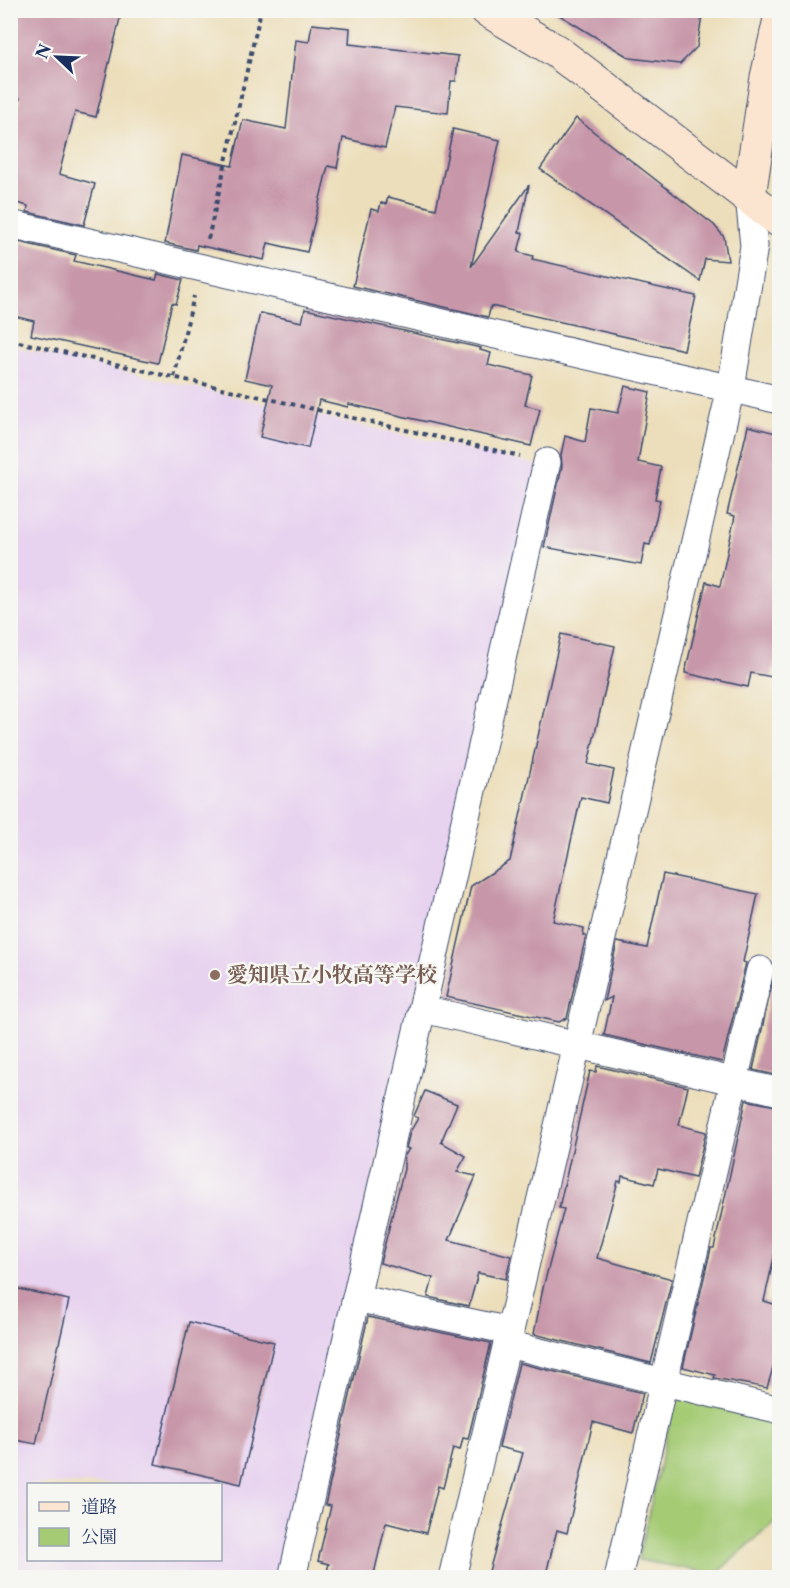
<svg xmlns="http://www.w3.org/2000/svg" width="790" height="1588" font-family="'Libre Caslon Text','Noto Serif JP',serif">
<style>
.built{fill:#e7d2ef;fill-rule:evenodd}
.green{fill:#a5cb75;stroke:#607d6a;stroke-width:1.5}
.building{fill:#c797a9}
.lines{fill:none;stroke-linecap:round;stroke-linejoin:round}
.street-casing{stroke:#3a496c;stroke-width:29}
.secondary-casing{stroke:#3a496c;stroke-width:35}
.path{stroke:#3a496c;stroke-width:4;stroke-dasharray:4.5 4.5;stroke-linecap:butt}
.street{stroke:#fff;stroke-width:27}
.secondary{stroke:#fce5d0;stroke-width:33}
.education-dot{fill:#8d6e63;stroke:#f6f6f2;stroke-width:2}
.labels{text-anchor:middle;stroke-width:5;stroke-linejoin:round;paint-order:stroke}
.education-label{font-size:21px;font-weight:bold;fill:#785e54;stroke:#f6f6f2;text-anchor:start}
</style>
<rect width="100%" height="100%" fill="#f6f6f2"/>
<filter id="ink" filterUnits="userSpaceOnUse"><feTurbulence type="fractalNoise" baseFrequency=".0167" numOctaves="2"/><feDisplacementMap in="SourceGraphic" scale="12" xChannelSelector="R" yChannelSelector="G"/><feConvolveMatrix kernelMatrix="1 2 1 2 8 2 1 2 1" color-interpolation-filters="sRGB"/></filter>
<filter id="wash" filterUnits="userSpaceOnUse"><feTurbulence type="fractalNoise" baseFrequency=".008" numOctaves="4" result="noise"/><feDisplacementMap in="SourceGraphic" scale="24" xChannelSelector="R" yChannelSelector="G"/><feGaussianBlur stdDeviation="1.35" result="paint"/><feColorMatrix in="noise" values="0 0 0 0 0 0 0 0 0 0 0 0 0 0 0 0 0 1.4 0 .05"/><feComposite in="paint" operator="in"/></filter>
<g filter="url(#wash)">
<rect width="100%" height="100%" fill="#ecdeba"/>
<path class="built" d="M 11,346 L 537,465 L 281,1577 L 11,1578 ZM 28,1484 L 220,1484 L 220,1560 L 28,1560 Z"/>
<polygon class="green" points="685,1397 779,1419 779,1447 774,1454 779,1458 779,1518 716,1574 638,1560 674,1403"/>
<g id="blocks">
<g class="building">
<polygon points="10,10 122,10 96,117 75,112 59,174 95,184 84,225 27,212 28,206 10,201 10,136 20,98 10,96"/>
<polygon points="551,10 703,10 697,47 680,64 630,58"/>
<polygon points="312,24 350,28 349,44 458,56 456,81 451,81 448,113 395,107 385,148 343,138 337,168 328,166 307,252 268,243 264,260 197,245 196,250 165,243 182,155 232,166 243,120 286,129 296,40 309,42"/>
<polygon points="576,118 714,225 724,237 728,261 705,259 700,281 540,169"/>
<polygon points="453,129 500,140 471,267 529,185 519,232 523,233 518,252 533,256 532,259 696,296 684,350 491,306 488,317 353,286 371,209 379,211 381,203 386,204 388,197 436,209"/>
<polygon points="19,242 76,255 74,261 156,280 158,274 183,280 176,304 172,303 158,363 31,335 34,321 10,315 10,258 15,259"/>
<polygon points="305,309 481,348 480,350 491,353 488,365 532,375 525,405 540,409 531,446 349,404 348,407 319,400 308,448 260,437 272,385 245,379 260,313 302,322"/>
<polygon points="625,386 650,392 638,462 661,467 655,499 660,500 650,545 645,544 641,565 544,547 562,466 561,455 565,436 585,442 591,408 618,413"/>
<polygon points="748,426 780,434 780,640 772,677 751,673 748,687 685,673 706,582 720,586 735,516 727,514"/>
<polygon points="561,634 615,646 588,764 614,770 607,803 581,797 553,921 584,928 583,935 586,936 567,1018 559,1022 446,997 471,886 510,861"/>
<polygon points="663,874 758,894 743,962 746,963 722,1062 604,1035 612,997 604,1001 617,942 647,948"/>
<polygon points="775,970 780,971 780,1076 753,1070"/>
<polygon points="597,1066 688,1087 679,1125 706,1132 695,1178 658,1169 654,1184 622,1176 621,1182 618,1181 597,1258 672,1279 651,1363 534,1334 543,1288 564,1209 559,1208 590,1071 596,1072"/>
<polygon points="425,1091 457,1104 441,1142 466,1156 457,1172 476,1176 449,1240 511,1256 506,1279 478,1273 469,1306 428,1297 433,1278 380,1263 404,1169 404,1157 409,1149 406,1148 410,1132 418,1118 414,1116"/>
<polygon points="746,1100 780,1107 780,1231 764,1301 780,1306 780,1344 767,1388 714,1378 715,1375 683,1367 711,1248 714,1248"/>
<polygon points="10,1287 69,1300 36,1444 10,1439"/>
<polygon points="368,1317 491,1343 468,1439 463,1438 460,1450 453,1448 443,1488 438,1486 426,1533 386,1523 373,1578 325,1578 329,1564 318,1561 331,1506 325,1505"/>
<polygon points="189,1322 274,1342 241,1484 155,1464"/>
<polygon points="519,1363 643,1393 633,1433 593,1422 567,1533 557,1530 545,1578 487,1578 523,1453 499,1447"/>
</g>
</g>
</g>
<g filter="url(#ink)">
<use href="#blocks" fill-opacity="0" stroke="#3a496c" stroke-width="1.5"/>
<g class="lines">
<defs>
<g id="street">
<polyline points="10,224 780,400"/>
<polyline points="423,1009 780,1092"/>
<polyline points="356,1298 510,1331"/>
<polyline points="507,1344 780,1410"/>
<polyline points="292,1578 547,462"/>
<polyline points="452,1578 731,388 754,246 749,196"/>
<polyline points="618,1578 760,970"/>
</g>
<g id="secondary">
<polyline points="487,10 556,51 780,221"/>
<polyline points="749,196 767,77 780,19"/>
</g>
</defs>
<use href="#street" class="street-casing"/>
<use href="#secondary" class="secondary-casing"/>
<g class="path">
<polyline points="208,239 261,10"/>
<polyline points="10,340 520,456"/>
<polyline points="174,377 194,296"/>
</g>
<use href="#street" class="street"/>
<use href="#secondary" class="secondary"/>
</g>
</g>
<circle class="education-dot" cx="215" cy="975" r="6"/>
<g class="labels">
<g class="education-label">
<text x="227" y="982">愛知県立小牧高等学校</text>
</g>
</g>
<rect width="790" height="1588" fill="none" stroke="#f6f6f2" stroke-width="36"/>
<rect x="27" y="1483" width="195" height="78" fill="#f6f6f2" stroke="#9ea6b7" stroke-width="1.5"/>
<rect x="39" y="1502" width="30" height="9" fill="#fce5d0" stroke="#9ea6b7" stroke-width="1.5"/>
<text x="81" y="1513" font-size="18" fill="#1b2f5e">道路</text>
<rect x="39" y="1528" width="30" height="18" fill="#a5cb75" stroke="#9ea6b7" stroke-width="1.5"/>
<text x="81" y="1543" font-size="18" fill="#1b2f5e">公園</text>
<g transform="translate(57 57) rotate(293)" stroke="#f6f6f2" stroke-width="4.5" paint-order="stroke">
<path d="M0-4.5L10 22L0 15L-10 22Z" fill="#1b2f5e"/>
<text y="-9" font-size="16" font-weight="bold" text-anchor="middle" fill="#1b2f5e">N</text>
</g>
</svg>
